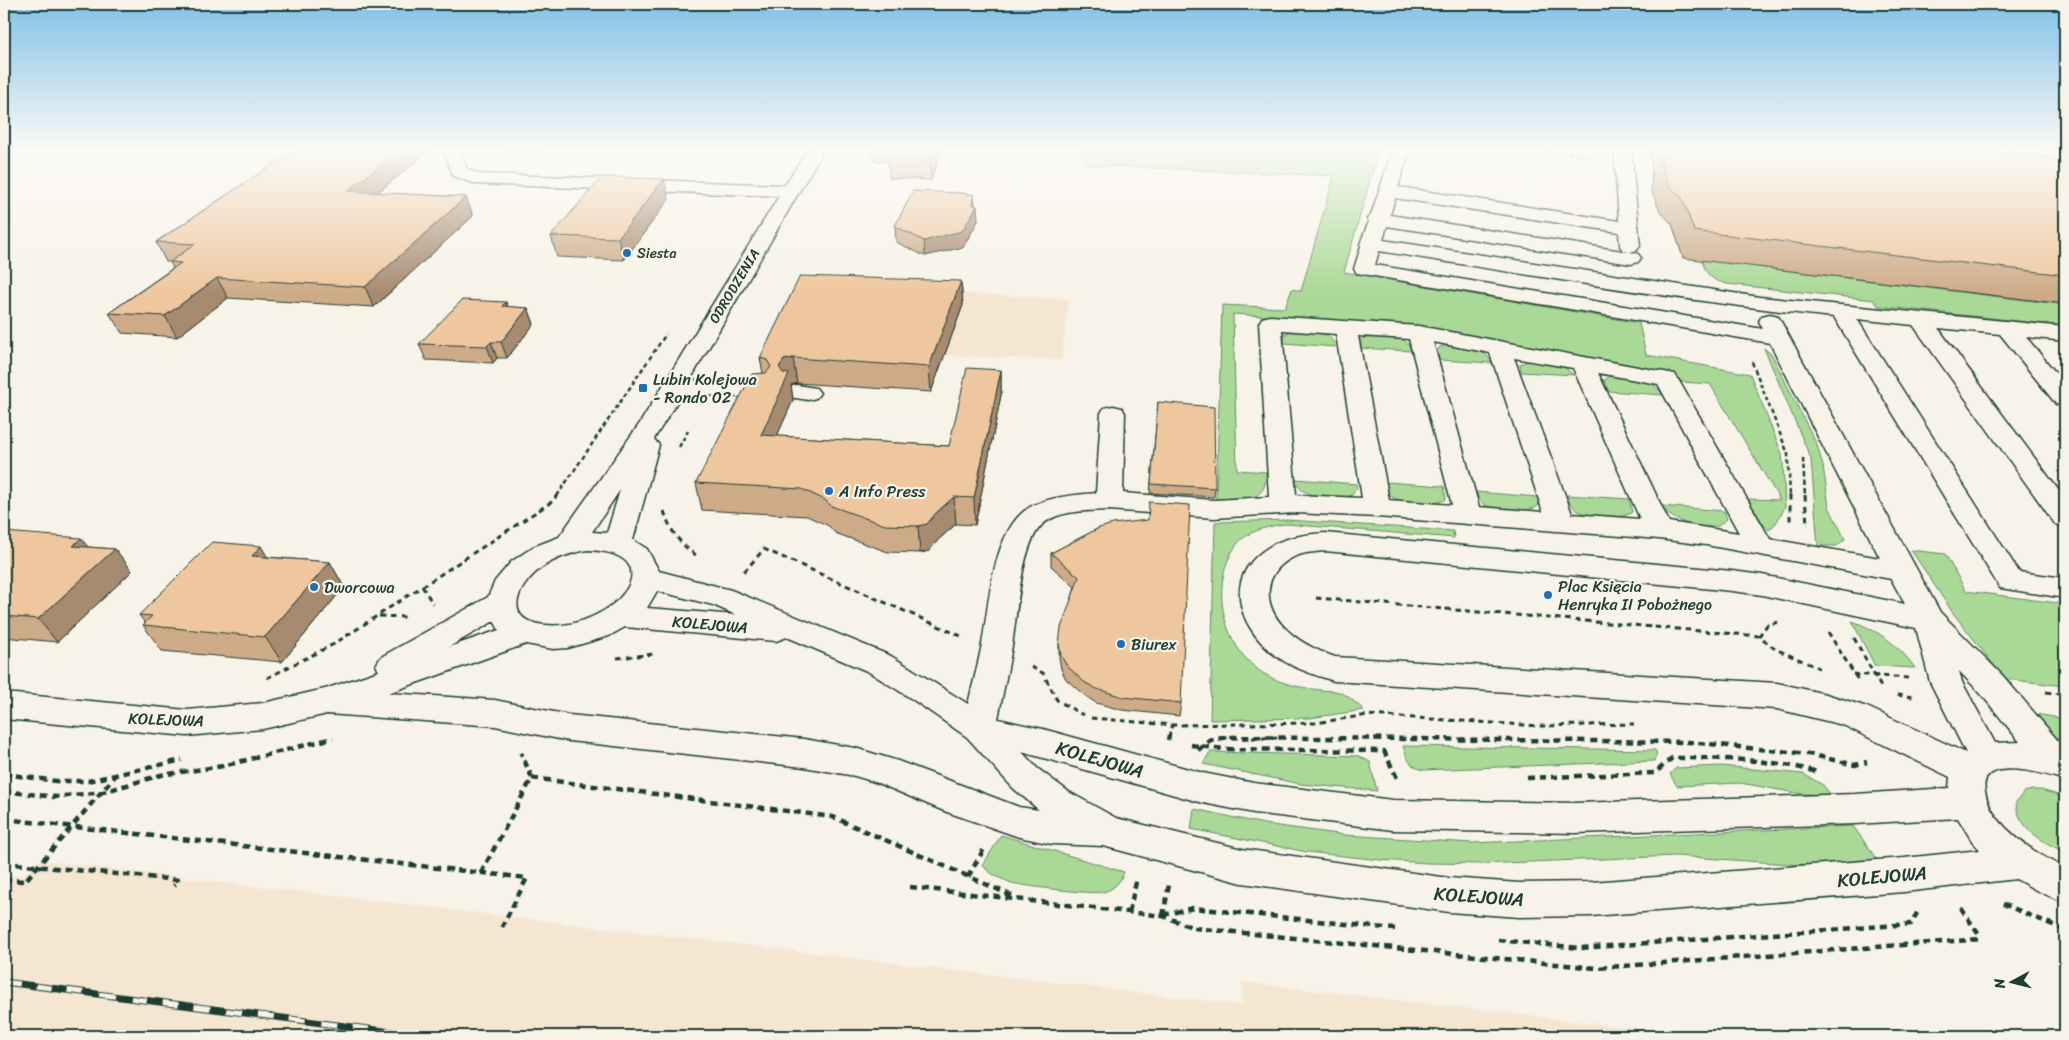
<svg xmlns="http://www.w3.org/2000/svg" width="2069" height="1040" font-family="Sriracha,sans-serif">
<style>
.built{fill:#f5e6d2}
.green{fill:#aad897;stroke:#648a66}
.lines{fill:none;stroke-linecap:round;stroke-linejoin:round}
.minor-casing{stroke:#1f3d34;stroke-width:3}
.path-far3{stroke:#1f3d34;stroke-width:2;stroke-dasharray:4 2.5;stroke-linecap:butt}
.path-far2{stroke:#1f3d34;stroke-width:2.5;stroke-dasharray:4.5 3;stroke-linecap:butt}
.path-far1{stroke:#1f3d34;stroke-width:3;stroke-dasharray:5.5 4.5;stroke-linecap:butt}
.path{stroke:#1f3d34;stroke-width:4.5;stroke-dasharray:7 5;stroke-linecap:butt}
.minor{fill:#f7f3e8;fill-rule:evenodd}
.rail-casing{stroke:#1f3d34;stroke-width:7}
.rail{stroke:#f7f3e8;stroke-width:5;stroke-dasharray:16;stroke-linecap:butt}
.wall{fill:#ceab88;stroke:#1f3d34}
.shaded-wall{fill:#a78b6f;stroke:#1f3d34}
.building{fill:#efc79e;stroke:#1f3d34}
.poi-dot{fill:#1f6fb2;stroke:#f7f3e8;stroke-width:2}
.labels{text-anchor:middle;stroke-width:4.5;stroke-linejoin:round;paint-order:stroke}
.far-poi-label{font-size:14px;fill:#1f3d34;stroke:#f7f3e8;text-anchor:start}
.far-street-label{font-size:14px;fill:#1f3d34;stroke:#f7f3e8}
.poi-label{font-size:16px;fill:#1f3d34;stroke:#f7f3e8;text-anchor:start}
.street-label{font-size:16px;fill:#1f3d34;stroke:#f7f3e8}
.near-street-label{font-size:19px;fill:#1f3d34;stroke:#f7f3e8}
</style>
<rect width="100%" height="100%" fill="#f7f3e8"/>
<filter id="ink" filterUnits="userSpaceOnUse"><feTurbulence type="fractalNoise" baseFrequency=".02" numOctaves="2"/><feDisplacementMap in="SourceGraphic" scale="10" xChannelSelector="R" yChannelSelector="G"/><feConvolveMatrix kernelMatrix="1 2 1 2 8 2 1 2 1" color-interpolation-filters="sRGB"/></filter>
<g filter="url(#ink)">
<g class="built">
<polygon points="947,293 1069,299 1061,360 958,356 875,346"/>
<polygon points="39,860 1242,1005 1242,982 1702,1036 4,1036 4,874 24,876"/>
</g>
<g class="green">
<path d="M 1081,149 L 1379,149 L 1344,272 L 1639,323 L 1646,355 L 1750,374 L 1782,454 L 1783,463 L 1785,507 L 1776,523 L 1769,530 L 1763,524 L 1748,499 L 1780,500 L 1710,384 L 1682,382 L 1675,377 L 1649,368 L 1412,326 L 1233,314 L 1237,470 L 1266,472 C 1266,484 1265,491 1254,497 L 1216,501 L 1222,305 L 1285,308 L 1292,289 L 1301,291 L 1334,176 L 1085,165 Z"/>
<path d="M 1702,260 L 2065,305 L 2065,326 L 1878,306 L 1874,300 L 1727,284 C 1712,280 1706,276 1702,260 Z"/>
<path d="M 1291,331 C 1306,330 1331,328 1335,347 L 1284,343 L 1284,334 Z"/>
<path d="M 1367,336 C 1382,336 1407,332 1411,351 L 1360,348 L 1359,341 Z"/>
<path d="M 1448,345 C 1461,346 1486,348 1492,363 L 1439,360 L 1437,351 L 1440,347 Z"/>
<polygon points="1764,348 1772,355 1817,445 1823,466 1829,507 1845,539 1837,546 1818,546 1811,459"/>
<polygon points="1529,360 1564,367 1574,375 1521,372 1520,364"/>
<path d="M 1611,376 C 1629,376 1654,379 1663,395 L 1608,391 L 1604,380 Z"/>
<path d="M 1296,479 L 1356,484 L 1357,488 L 1352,495 L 1346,497 C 1332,497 1297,499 1296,479 Z"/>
<path d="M 1385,482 L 1444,486 L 1446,499 C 1437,506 1400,504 1391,496 C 1386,492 1386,488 1385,482 Z"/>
<path d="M 1476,492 L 1538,497 L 1539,505 C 1530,514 1496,511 1485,505 C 1480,502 1478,498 1476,492 Z"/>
<path d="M 1567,495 L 1629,499 L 1632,512 C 1622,521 1585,517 1575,509 C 1570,505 1569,500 1567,495 Z"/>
<path d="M 1661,506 L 1724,511 L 1727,519 L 1718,526 C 1698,529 1673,523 1661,506 Z"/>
<path d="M 1287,520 L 1453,531 L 1454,538 L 1286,524 C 1269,526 1245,531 1235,547 C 1210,585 1222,641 1256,668 C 1274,683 1298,687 1320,690 C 1326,691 1334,690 1339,692 C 1348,695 1357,704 1364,710 L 1310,718 L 1210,720 L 1215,522 Z"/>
<polygon points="1911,550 1945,554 1966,591 2065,604 2065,686 2005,679 1953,613"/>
<path d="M 1852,621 C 1878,630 1900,646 1915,668 L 1875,666 Z"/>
<polygon points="2030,713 2065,719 2065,746"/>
<path d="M 1403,746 L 1655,750 L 1657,754 L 1654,761 L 1423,770 C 1410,767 1407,759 1403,746 Z"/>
<polygon points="1210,752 1359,756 1370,762 1377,791 1301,784 1203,764"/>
<polygon points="1722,766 1803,774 1823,785 1831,795 1802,794 1740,783 1677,786 1670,774 1676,768"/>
<path d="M 2032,790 L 2041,790 L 2065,797 L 2065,852 C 2044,843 2017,828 2016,802 L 2024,792 Z"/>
<polygon points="1194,809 1264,824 1345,835 1472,843 1853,826 1879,862 1818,866 1676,856 1481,864 1428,863 1380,860 1307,852 1191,829"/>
<path d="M 1001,835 L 1124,872 C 1120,882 1115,889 1103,892 C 1094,895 1023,886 1012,883 C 1003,880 987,873 983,865 Z"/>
</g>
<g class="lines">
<defs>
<g id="minor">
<path d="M 443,149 L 459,149 L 467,169 L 479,174 L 785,185 L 808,149 L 824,149 L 690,380 L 762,384 L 770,386 L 774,391 L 770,396 L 762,398 L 682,394 L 654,439 L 659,445 L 633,540 L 647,549 L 659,571 L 731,590 L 891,656 L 968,704 C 973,684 978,664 982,644 C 989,605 992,539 1023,512 C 1040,497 1074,495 1096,493 L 1101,413 L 1104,408 L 1113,406 L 1122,408 L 1125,413 L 1123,493 L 1214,500 L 1269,497 L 1259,323 L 1262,318 L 1270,316 L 1419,326 L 1675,374 L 1770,539 L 1880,558 L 1770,343 L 1357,273 L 1354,269 L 1361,246 L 1360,244 L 1369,221 L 1367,219 L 1371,215 L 1393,149 L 1410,149 L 1398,187 L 1619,221 L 1614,149 L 1631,149 L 1640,246 L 1637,250 L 1630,252 L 1638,254 L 1641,258 L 1638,262 L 1631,264 L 1387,226 L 1383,240 L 1760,297 L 2065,327 L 2065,341 L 2026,337 L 2065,384 L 2065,406 L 2056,404 L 2000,334 L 1938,328 L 2065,499 L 2065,527 L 2055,524 L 1913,325 L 1857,319 L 2019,572 L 2065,578 L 2065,598 L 2000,588 L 1834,317 C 1682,301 1531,275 1379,251 L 1375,265 L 1763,329 L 1759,321 L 1762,316 L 1770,314 L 1778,316 L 1940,612 L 2003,676 L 2065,749 L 2065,778 L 2061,779 C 2044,773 1978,755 1985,791 C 1987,802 1990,809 1997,818 C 2015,840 2040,856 2065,868 L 2065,903 L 2038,891 L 2016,879 L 1904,892 L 1591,916 L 1519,917 L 1449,912 L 1242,883 L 1103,846 L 1052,844 L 1019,837 L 944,811 L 878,783 L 855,776 L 804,767 L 569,741 L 495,726 L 327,714 L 263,729 L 187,736 L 4,719 L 4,693 L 187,710 L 263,703 L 325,689 L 379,671 L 376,665 L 381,657 L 488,597 L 495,581 L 511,562 L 533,547 L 559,537 L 640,423 L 779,196 L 476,184 L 453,176 ZM 1395,198 L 1619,232 L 1620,246 L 1623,250 L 1629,252 L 1390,215 ZM 1282,330 L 1336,334 L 1362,498 L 1296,495 ZM 1358,336 L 1409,339 L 1452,505 L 1389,500 ZM 1433,342 L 1490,353 L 1543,512 L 1479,507 ZM 1514,358 L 1573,368 L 1640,519 L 1572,514 ZM 1598,373 L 1658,384 L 1739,533 L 1669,522 ZM 620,490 L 607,533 L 592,532 ZM 1109,510 L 1214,518 L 1296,513 L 1377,517 L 1659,539 L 1706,545 L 1891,579 L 1905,604 L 1762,575 L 1732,571 L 1325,533 C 1307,534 1285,537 1269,547 C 1224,575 1236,622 1271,652 C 1289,667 1312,674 1334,681 L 1777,709 L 1843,725 L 1950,777 L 1949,788 L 1855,794 L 1576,803 L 1393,800 L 1254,783 L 1203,773 L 1043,729 L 998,719 C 1002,697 1007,674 1011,652 C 1017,620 1020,544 1043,524 C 1059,510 1089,511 1109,510 ZM 587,550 C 678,553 612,632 545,625 C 502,621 516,587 541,568 C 555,558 570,553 587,550 ZM 1325,551 L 1732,591 L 1762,595 L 1916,628 L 1930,682 L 1966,753 L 1867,707 L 1826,694 L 1777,683 L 1335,657 C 1315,650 1297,641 1283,626 C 1258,599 1267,564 1302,554 C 1309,552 1317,552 1325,551 ZM 657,591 L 713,605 L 736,615 L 647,608 ZM 494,621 L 499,630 L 449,647 ZM 625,627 L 776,641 L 787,637 L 869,672 L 912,699 L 967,737 L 1013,788 L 1039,810 L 1019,807 L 898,761 L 855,748 L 804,739 L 569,715 L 495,700 L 388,693 L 526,644 L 553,649 L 568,648 L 609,636 ZM 1959,671 L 1981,694 L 2020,742 L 1995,743 L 1962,682 ZM 1022,752 L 1203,803 L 1254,813 L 1393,830 L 1576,833 L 1855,824 L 1958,818 L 1972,841 L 1980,850 L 1904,858 L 1591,882 L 1519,883 L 1449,878 L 1242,849 L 1116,818 L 1069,792 L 1037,768 Z"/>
<polygon points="797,385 816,388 820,393 816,398 808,400 789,397 785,392 789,387"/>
</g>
</defs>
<use href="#minor" class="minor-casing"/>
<g class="path-far3">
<polyline points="1536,149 1593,157"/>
<polyline points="2008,149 2065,151"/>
<polyline points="557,154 564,149"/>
</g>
<g class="path-far2">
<polyline points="1752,362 1788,454 1790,496"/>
<polyline points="679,447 688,431"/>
<polyline points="1803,459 1805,496"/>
<polyline points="557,496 666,334"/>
</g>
<g class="path-far1">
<polyline points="1790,495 1790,521"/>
<polyline points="1805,495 1807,525"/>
<path d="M 664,511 C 670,531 681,546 699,557"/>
<polyline points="744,572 764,549 961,636"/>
<polyline points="422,586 433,604"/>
<polyline points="1316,598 1759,636"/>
<polyline points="379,616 405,617"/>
<polyline points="1778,622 1767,625 1759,636 1775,649 1819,668"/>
<polyline points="1828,632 1858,680"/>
<polyline points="1854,638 1882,689"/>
<polyline points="617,658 655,654"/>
<polyline points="1031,667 1043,673 1057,700 1083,715"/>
<polyline points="1853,674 1908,678"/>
<polyline points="267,678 334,644 553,501 557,495"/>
<polyline points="2046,692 2065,695"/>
<polyline points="1897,695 1913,697"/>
<polyline points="1091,718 1172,725 1315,723 1368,715 1540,726 1634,724"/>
<polyline points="1169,738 1172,725"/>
<polyline points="1222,738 1277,738"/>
</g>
<g class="path">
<polyline points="1168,740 1169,736"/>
<polyline points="1191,745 1223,749 1384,751 1397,778"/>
<polyline points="1198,750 1211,740 1228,737 1689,742 1809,754 1855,765 1867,762"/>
<polyline points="4,774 56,781 88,781 182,760"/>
<polyline points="532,778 833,817 1015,897"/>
<path d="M 1527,778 L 1655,773 L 1672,758 C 1720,758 1771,759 1817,772"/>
<polyline points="4,791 55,797 103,792 161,775 223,766 333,738"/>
<polyline points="4,819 527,878 502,927"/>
<polyline points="4,863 178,880 174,886"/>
<polyline points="481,873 532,778 521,753"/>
<polyline points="968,877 985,847"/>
<polyline points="4,880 25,881 116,775"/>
<polyline points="910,887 1163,916 1194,928 1596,968 1982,939"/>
<polyline points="4,895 11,896 4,904"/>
<polyline points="2003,904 2065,930"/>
<polyline points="1961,908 1981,938"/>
<polyline points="1129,912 1137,878"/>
<polyline points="1163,915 1193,908 1395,929"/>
<polyline points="1163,916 1169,885"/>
<polyline points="1498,940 1580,948 1911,924 1918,911"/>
<polyline points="4,1034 46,1036"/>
</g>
<use href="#minor" class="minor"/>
<defs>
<polyline id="rail" points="4,982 423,1036"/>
</defs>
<use href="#rail" class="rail-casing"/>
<use href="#rail" class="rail"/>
</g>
<g class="wall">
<polygon points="296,149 432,149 377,193 466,197 473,216 374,307 228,298 177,337 122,333 109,313 173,268 170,262 166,262 156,242"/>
<polygon points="494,149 548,149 541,154"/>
<polygon points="873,149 942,149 931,180 889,178 888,161 874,161"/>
<polygon points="1648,149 1965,149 2065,159 2065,304 1683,258 1672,224 1660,211 1651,190 1652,164"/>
<polygon points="974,195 975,205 978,221 963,247 925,256 896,242 895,226"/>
<polygon points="669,199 624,260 557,257 551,236"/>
<polygon points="961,281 963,305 931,392 797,383 791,385 793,400 777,436 949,446 1001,370 1001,395 975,525 956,524 938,540 929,551 920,553 888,552 835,533 829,526 807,516 702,510 696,483 763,373 760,358"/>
<polygon points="506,302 508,307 528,308 534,324 507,358 497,358 493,363 426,360 419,344"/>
<polygon points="1158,402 1215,488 1214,497 1150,493"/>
<polygon points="1099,528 1181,703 1179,716 1122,710 1096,703 1084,695 1066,679 1061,669 1059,657 1059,644 1075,587 1051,566 1051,553"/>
<polygon points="4,532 88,547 115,549 132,571 57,642 4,637"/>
<polygon points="268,557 330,562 344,587 282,662 162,651 143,625 145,623 139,615"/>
</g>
<g class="shaded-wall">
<polygon points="403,149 432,149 355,210 347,191"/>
<polygon points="540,149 548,149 541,154"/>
<polygon points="934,149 942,149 931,180 930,160"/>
<polygon points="664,179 669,199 624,260 618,238"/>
<polygon points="974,195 975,210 977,206 978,221 963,247 925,256 924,241 972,204"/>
<polygon points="466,197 473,216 374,307 365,287"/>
<polygon points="217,278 228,298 177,337 165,316"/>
<polygon points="961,281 963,305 931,392 929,367"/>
<polygon points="506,302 512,318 502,306"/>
<polygon points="528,308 534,324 507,358 501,342"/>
<polygon points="491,342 497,358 493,363 487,346"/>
<polygon points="793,358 797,383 791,385 793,400 766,461 761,435 779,367 784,360"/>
<polygon points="1001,370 1001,395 975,525 974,498"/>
<polygon points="954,497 956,524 938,540 929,551 920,553 918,526 936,513"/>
<polygon points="81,538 98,560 73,546"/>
<polygon points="261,546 276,571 252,556"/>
<polygon points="115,549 132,571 57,642 38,619"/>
<polygon points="330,562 344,587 282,662 265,637"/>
</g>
<g class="building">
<polygon points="296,149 403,149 347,191 466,197 365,287 217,278 165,316 109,313 181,263 170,262 195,244 156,242"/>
<polygon points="892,149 934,149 930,160 887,158"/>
<polygon points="1661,149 1965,149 2065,159 2065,275 1694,231 1682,198 1669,186 1661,165"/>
<polygon points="602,177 664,179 618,238 551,236"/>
<polygon points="913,191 960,193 974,195 972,204 977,206 962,231 924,241 895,226"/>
<polygon points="800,276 961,281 929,367 793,358 784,360 779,367 783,373 789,374 761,435 949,446 967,368 1001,370 974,498 954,497 936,513 927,524 918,526 885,525 831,506 825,500 802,489 696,483 752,374 766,373 771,367 767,360 760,358"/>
<polygon points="462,300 506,302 502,306 528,308 501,342 491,342 487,346 419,344"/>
<polygon points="1158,402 1214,407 1215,488 1151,484"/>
<polygon points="1149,502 1190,505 1181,703 1123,697 1097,689 1084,682 1067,666 1061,656 1059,644 1061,628 1079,577 1051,553 1099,528 1113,524 1148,520"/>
<polygon points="4,532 81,538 73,546 115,549 38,619 4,616"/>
<polygon points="212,542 261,546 252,556 330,562 265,637 143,625 152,616 139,615"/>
</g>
</g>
<linearGradient id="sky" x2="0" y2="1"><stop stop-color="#82c1e8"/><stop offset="0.51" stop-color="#fbfaf5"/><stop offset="1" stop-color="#fbfaf5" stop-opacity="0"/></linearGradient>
<rect width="2069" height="294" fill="url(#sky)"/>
<g class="poi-dot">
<circle cx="627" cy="253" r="5"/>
<rect x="638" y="383" width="10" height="10" rx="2.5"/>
<circle cx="829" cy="491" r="5"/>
<circle cx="314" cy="587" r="5"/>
<circle cx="1548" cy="595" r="5"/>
<circle cx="1121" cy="644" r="5"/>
</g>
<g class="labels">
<g class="far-poi-label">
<text x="637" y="258">Siesta</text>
</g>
<g class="far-street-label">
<text transform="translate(734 286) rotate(-59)" y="5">ODRODZENIA</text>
</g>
<g class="poi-label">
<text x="653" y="385">Lubin Kolejowa<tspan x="653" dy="18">- Rondo 02</tspan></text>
<text x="839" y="497">A Info Press</text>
<text x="1558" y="592">Plac Księcia<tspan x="1558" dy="18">Henryka II Pobożnego</tspan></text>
<text x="324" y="593">Dworcowa</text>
<text x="1131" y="650">Biurex</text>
</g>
<g class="street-label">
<text transform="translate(710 624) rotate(5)" y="6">KOLEJOWA</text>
<text transform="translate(166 719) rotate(2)" y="6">KOLEJOWA</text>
</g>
<g class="near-street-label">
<text transform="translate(1100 759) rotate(16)" y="7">KOLEJOWA</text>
<text transform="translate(1882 876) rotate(-5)" y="7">KOLEJOWA</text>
<text transform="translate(1479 896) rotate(4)" y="7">KOLEJOWA</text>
</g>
</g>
<rect width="2069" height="1040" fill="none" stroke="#f7f3e8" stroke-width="20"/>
<rect x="10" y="10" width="2049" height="1020" fill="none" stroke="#1f3d34" stroke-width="2" filter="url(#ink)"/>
<g transform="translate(2012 982) rotate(263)" stroke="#f7f3e8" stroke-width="4" paint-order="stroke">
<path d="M0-4L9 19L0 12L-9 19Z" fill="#1f3d34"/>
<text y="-8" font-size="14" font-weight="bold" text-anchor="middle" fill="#1f3d34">N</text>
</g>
</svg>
